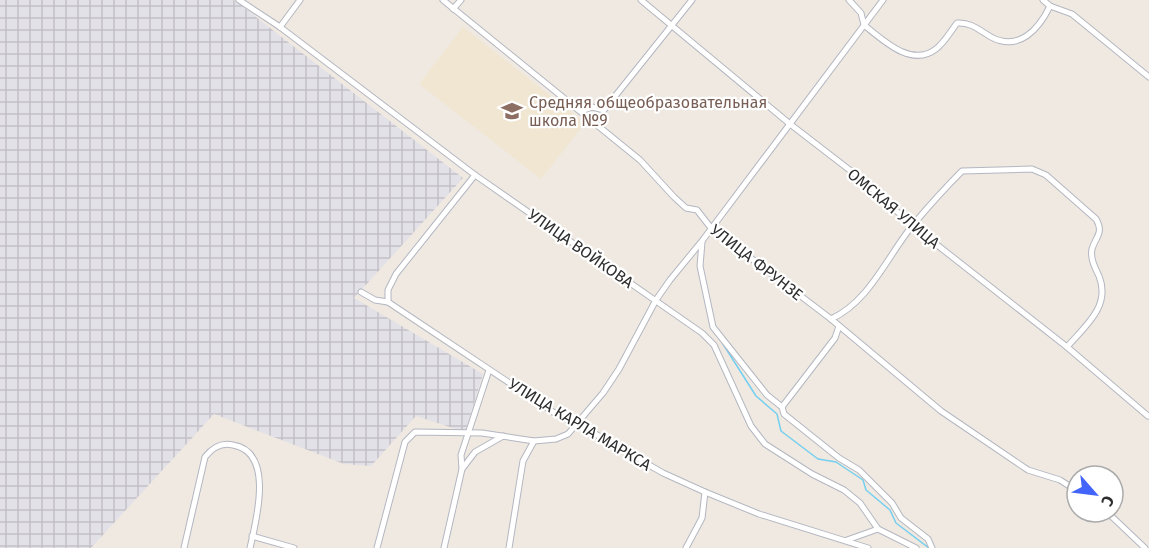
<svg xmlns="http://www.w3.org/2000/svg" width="1149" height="548" font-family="'Fira Sans',sans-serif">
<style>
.industrial{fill:url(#industrial-grid)}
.education{fill:#f0e6d1}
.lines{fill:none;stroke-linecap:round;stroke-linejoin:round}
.stream{stroke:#75cff0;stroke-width:1.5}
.minor-casing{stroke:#b4b7c1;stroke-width:7}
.minor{stroke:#fff;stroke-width:5}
.labels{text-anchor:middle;stroke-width:4.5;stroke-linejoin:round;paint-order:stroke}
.education-label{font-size:16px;fill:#785e54;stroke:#fff;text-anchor:start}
.street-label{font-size:16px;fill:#2e2e2e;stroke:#fff}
</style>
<defs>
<pattern id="industrial-grid" width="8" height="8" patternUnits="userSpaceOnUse" patternTransform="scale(1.5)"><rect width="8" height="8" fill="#e3e1e8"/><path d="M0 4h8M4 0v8" fill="none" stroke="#c3c1c7"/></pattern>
</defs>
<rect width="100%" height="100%" fill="#efe9e1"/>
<polygon class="industrial" points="0,0 234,0 463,178 354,298 483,374 465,432 416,416 371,466 344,464 214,414 91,548 0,548"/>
<polygon class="education" points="463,27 585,123 541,179 419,84"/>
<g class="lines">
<polyline class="stream" points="723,344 756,396 777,414 781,431 818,459 836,462 863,480 866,490 890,510 896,523 929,548"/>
<defs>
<g id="minor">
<polyline points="239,0 280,27 475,175 702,333 714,345 751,426 765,444 812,474 844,490 860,503 878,529"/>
<polyline points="443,0 640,160 674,197 686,208 697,210 711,228 831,319 941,411 1028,470 1060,480 1077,491"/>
<polyline points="641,0 790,124 860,178 913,226 1067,347 1148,416"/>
<path d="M 849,0 L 861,13 L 864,25 C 883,40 911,68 936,49 C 944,43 951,31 957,23 C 971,22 979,30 991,37 C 1019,52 1039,29 1050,6"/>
<polyline points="1043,0 1050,6 1072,14 1149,77"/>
<polyline points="453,9 461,0"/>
<polyline points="280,27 300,0"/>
<polyline points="582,111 592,107 604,110 692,0"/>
<polyline points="702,242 700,266 713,327 767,395 782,407 784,414 839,458 859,470 892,503 901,518 928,539 932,548"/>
<polyline points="361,292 375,300 388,302 559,416 578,424 663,473 705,492 759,514 868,548"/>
<polyline points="388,302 388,290 396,274 475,175"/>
<path d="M 831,319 C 869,302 887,257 912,226 C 928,207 945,188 962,171 L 1032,169 L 1046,175 L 1096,219 C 1104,233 1096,236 1092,249 C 1090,258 1095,268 1099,276 C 1111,306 1086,325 1067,347"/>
<polyline points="782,407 835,338 839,326"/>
<polyline points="462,469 475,452 503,436"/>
<polyline points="1107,512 1145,548"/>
<polyline points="252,536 294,548"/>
<polyline points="847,540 878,529 916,548"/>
<path d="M 184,548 L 205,457 C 212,448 221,442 233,445 C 275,452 256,521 250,548"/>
<polyline points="377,548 405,442 415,432 482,433 534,441 556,439 568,434 603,393 619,369 656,300 670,280 702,241 883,0"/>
<polyline points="444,548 462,469 461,455 489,370"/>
<polyline points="509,548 523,461 534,441"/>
<polyline points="686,548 702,518 705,492"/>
</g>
</defs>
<use href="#minor" class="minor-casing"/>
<use href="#minor" class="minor"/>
</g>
<defs>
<symbol id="school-bare" viewBox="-9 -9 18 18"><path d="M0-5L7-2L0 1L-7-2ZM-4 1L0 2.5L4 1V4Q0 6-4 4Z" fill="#8d6e63" stroke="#fff" stroke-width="2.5" paint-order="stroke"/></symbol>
</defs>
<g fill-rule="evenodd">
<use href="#school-bare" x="497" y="96" width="30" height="30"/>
</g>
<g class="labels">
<g class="education-label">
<text x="529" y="108">Средняя общеобразовательная<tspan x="529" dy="18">школа №9</tspan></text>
</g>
<g class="street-label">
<text transform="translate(894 208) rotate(40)" y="6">ОМСКАЯ УЛИЦА</text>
<text transform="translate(581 248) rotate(35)" y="6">УЛИЦА ВОЙКОВА</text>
<text transform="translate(757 262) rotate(38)" y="6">УЛИЦА ФРУНЗЕ</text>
<text transform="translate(580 424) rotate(31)" y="6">УЛИЦА КАРЛА МАРКСА</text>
</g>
</g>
<g transform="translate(1095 494) rotate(118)"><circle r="28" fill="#ffffff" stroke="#ababab" stroke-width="1.5"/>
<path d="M0-4.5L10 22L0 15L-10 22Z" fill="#4264fb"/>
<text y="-9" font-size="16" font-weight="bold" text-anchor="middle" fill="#2e2e2e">С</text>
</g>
</svg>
